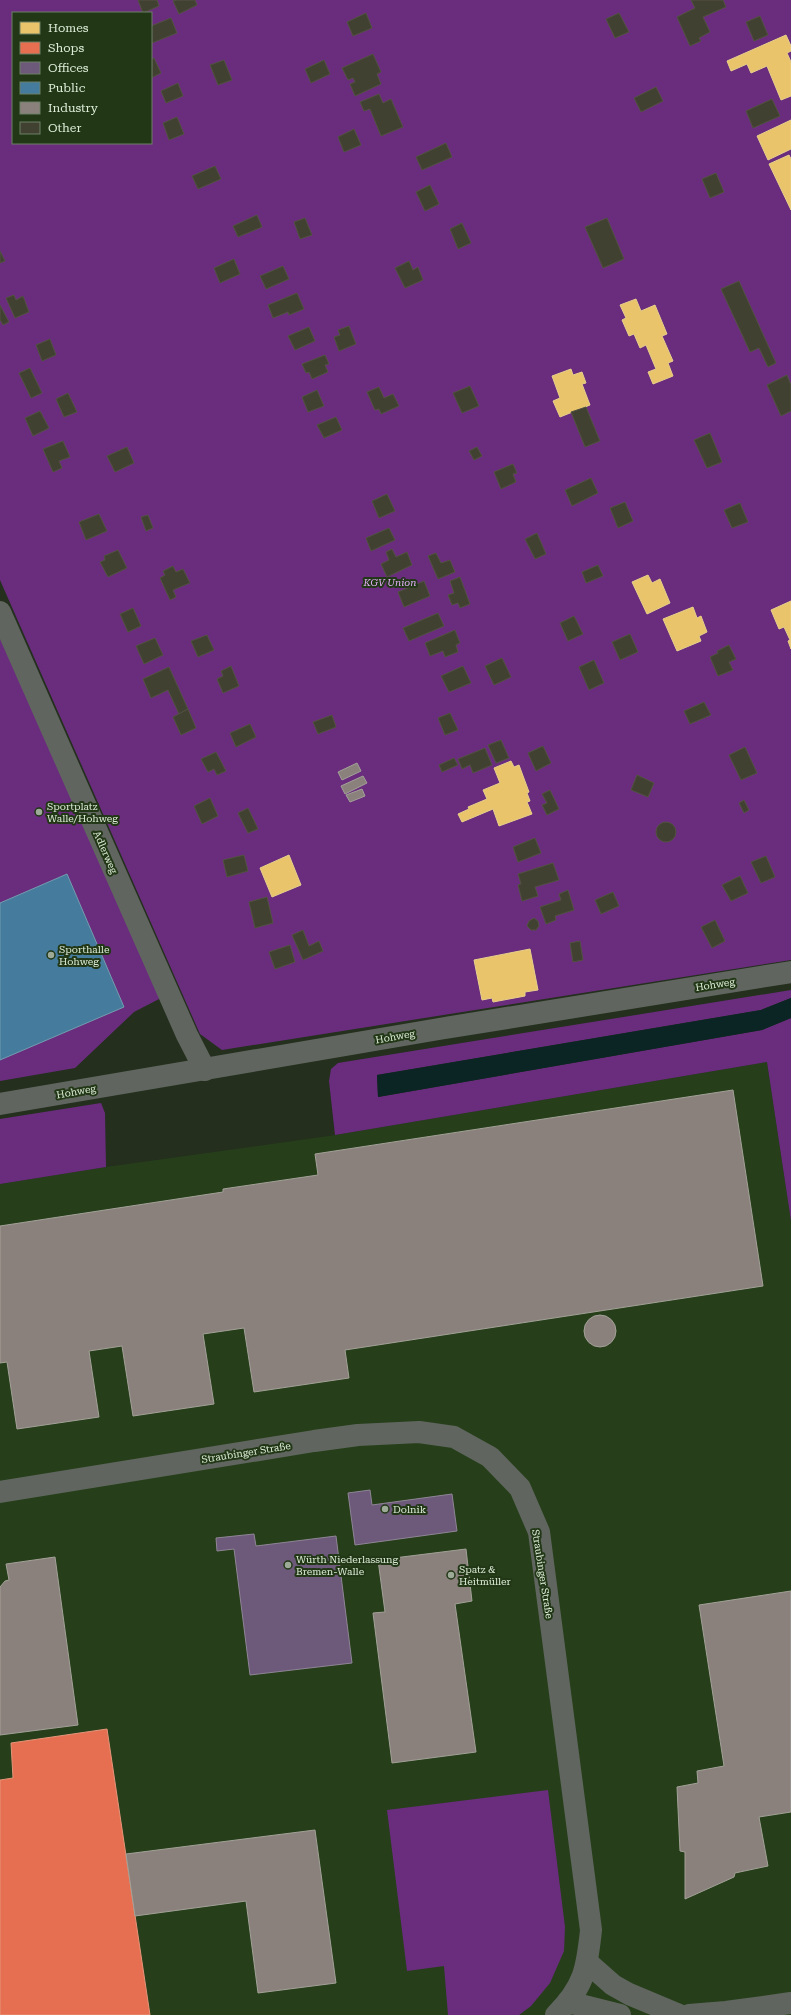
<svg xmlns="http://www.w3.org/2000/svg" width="791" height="2015" font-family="'Roboto Serif',serif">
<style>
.built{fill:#263f1a}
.green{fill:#6a2d7e;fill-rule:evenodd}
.water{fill:#0b2524}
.homes{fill:#e9c46a;stroke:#e6d08b}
.shops{fill:#e76f51;stroke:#e4957a}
.offices{fill:#6d597a;stroke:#8f8596}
.public{fill:#457b9d;stroke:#739daf}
.industry{fill:#8a817c;stroke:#a3a198}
.building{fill:#414132;stroke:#525142}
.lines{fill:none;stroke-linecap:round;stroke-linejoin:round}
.minor{stroke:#60665f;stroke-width:22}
.poi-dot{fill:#9daa97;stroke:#213716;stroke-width:1.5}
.labels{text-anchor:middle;stroke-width:4;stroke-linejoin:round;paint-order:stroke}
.park-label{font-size:10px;font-style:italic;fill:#e5affa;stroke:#213716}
.poi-label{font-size:10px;fill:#deedd8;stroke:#213716;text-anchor:start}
.street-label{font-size:10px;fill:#deedd8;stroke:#213716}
</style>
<rect width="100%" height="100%" fill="#242f1e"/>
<polygon class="built" points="767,1062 791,1221 791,2015 0,2015 0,1184 106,1167 329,1136"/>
<g class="green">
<path d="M 0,0 L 791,0 L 791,960 L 222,1050 L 200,1034 L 0,580 ZM 13,13 L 151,13 L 151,143 L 13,143 Z"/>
<polygon points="0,638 161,998 134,1012 75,1068 0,1081"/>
<polygon points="791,990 791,998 761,1010 377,1075 378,1097 762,1030 791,1018 791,1221 767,1062 335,1135 329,1081 331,1069 338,1063"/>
<polygon points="101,1103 105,1113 106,1167 0,1184 0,1119"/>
<polygon points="548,1790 565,1927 564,1951 550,1983 531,2006 519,2015 448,2015 444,1966 407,1971 387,1810"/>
</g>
<polygon class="water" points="791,998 791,1018 762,1030 378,1097 377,1075 761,1010"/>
<g class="homes">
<polygon points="786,35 791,46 791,51 787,53 791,62 791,96 781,100 767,66 751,73 747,64 731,71 727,61"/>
<polygon points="791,120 791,149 768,160 757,136"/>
<polygon points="789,155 791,159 791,210 769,164"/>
<polygon points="636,299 641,311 655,305 667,334 662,336 673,361 668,363 673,376 653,384 648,372 656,369 646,345 640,348 634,334 629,336 622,320 626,318 620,305"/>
<polygon points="571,369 573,375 582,372 586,383 582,384 590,405 560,417 553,401 560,398 552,376"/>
<polygon points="648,575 652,583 660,579 670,603 647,614 632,582"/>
<polygon points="791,601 791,649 788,641 790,640 784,627 779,629 771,610"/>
<polygon points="693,607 697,618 701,616 707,632 699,636 701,641 677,651 663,619"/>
<polygon points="511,761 514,767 519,765 529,792 527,793 530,801 527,802 532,814 499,826 493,809 462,822 458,814 469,809 468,807 487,799 483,790 500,783 494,768"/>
<polygon points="289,855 301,885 272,897 260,868"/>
<polygon points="530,949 538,990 525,992 525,996 493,1002 492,998 482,1000 474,960"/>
</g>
<polygon class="shops" points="107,1729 150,2015 0,2015 0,1780 13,1778 11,1743"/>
<g class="offices">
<polygon points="370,1490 372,1505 452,1494 457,1531 355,1545 348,1493"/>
<polygon points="254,1534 256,1546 336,1536 352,1663 250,1675 234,1549 217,1551 216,1538"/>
</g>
<polygon class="public" points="67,874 124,1007 0,1060 0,903"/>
<g class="industry">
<polygon points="357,763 361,771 342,780 338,772"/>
<polygon points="363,776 367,783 345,794 341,786"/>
<polygon points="362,789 365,796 350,802 346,795"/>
<polygon points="733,1090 763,1286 345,1350 349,1378 254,1392 244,1328 203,1334 214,1404 133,1416 122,1346 89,1351 99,1417 17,1429 7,1362 0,1363 0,1226 223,1192 223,1189 318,1175 315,1154"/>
<circle cx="600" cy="1331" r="16"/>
<polygon points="466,1549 472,1601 455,1604 476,1752 392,1763 373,1613 385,1612 378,1560"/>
<polygon points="55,1557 78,1725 0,1735 0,1587 5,1581 9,1580 6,1564"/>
<polygon points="791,1591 791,1812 759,1817 768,1866 735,1873 734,1877 685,1899 685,1852 680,1851 677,1787 698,1783 697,1771 724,1766 699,1605"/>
<polygon points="315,1830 336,1983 258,1993 246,1901 135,1916 126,1854"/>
</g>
<g class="building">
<polygon points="138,0 157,0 159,6 143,13"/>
<polygon points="176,0 195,0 197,5 179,14 173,1"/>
<polygon points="691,0 723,0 726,7 703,17 710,32 699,38 701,41 690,46 677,17 695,8"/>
<polygon points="366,13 372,28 353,36 347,22"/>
<polygon points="619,13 629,32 615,38 606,19"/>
<polygon points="760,16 768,35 754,41 746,22"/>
<polygon points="171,18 177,33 152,43 151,26"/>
<polygon points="373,54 381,72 377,74 381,84 355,96 350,84 355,82 353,78 348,80 342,68"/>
<polygon points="154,58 161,73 151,78 151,59"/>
<polygon points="224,60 232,80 218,85 210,65"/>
<polygon points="324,60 330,74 311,83 305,69"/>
<polygon points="178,83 183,96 166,103 161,91"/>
<polygon points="656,87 663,101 641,112 634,98"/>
<polygon points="379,94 383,103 391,99 403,127 381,136 370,109 364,111 360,102"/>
<polygon points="772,99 780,116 753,128 746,111"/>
<polygon points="177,117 184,134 169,140 163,123"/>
<polygon points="354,129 361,145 344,152 338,137"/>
<polygon points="446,143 452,157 422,170 416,157"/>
<polygon points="215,166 221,179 198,189 192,176"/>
<polygon points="716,173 724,192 710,198 702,179"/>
<polygon points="430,185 439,204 425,211 416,192"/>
<polygon points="257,215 262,227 238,237 233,226"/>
<polygon points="305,218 312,235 300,239 294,222"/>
<polygon points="607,218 624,259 603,268 585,227"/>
<polygon points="462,223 471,243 458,249 450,229"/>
<polygon points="0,251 5,261 0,263"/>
<polygon points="234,259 240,274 220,283 214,268"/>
<polygon points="409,261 413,270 418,267 423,280 405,288 395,268"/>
<polygon points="283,266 289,279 266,289 260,276"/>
<polygon points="739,281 776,363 768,367 759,348 750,352 721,289"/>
<polygon points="297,293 304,309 289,315 288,312 273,318 268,305"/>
<polygon points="14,295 16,300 23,296 29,312 15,318 6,298"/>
<polygon points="0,305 9,322 3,325 0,320"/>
<polygon points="349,326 356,344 339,351 334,337 340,335 338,330"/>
<polygon points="309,327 315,341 295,350 288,336"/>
<polygon points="50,339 56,355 42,361 36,345"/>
<polygon points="325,355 329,364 325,365 328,372 312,379 309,372 306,373 302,364"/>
<polygon points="30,368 42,393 31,398 19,373"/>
<polygon points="787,375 791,385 791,411 781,416 767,385"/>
<polygon points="470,386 479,406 462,413 453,393"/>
<polygon points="379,387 384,398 393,394 399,406 381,414 379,409 375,410 367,392"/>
<polygon points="317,390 324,406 308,412 302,397"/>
<polygon points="68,393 77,412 64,417 56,399"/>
<polygon points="586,407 600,441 585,447 571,412"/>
<polygon points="40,411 49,428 33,436 25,418"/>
<polygon points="336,417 342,430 324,438 317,425"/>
<polygon points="710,433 722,462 707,468 694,440"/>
<polygon points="63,441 70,457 59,461 62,468 53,472 43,449"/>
<polygon points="127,447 134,463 115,472 107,456"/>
<polygon points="477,447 482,456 474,460 469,451"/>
<polygon points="513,464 517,473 513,474 516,482 501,489 494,472"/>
<polygon points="591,478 598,493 572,506 565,490"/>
<polygon points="387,494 395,511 379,518 372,501"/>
<polygon points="625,502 633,521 618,528 610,508"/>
<polygon points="740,503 748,522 732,528 724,510"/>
<polygon points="99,514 107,531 86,540 79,522"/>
<polygon points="148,515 153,528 146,531 141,517"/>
<polygon points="389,528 395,540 371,551 366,538"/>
<polygon points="537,533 546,554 535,559 525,539"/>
<polygon points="392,549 396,557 407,552 412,565 387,577 381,564 389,560 386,552"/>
<polygon points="118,550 127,568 108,577 100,562 105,560 104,556"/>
<polygon points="436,553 441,563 450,560 455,572 438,579 428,556"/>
<polygon points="598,565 603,576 586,583 582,572"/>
<polygon points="173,566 176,572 183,569 190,583 173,590 176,597 170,600 160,578 165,575 163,571"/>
<polygon points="460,577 470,604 460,608 458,603 452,605 448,595 454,593 450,581"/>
<polygon points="424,581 430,596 404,607 398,592"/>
<polygon points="133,608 141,626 128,632 120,614"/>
<polygon points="438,613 444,626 409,641 403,628"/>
<polygon points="574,616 583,634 568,641 560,623"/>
<polygon points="455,630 460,643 456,645 458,652 445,657 443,651 430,656 425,643"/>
<polygon points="630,634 638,652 620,660 612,642"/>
<polygon points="207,635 214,650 198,657 191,641"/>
<polygon points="155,638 163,655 144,664 136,646"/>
<polygon points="729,645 736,659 729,662 733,670 718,676 710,657 718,653 717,651"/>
<polygon points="502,658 511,677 494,685 485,666"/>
<polygon points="594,660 604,683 589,690 579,667"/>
<polygon points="231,666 239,686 223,693 217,679 223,676 221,671"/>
<polygon points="463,666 471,683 449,692 441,676"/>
<polygon points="169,667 188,709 179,714 168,690 151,698 143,679"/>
<polygon points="704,702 711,715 690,724 684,711"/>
<polygon points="188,709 196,728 181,735 173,717"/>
<polygon points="450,713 458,730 445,735 438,718"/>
<polygon points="332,715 336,727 318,734 313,722"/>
<polygon points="250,724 256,737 236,747 230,733"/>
<polygon points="501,740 509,758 496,763 488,745"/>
<polygon points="543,746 551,763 536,771 528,753"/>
<polygon points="745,747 757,773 741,780 729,755"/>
<polygon points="485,748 492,765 473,773 470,765 462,769 458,759"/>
<polygon points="216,752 226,771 217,775 214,769 208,772 201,759"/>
<polygon points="454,758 458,765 442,772 439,765"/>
<polygon points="637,775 654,783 648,797 631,790"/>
<polygon points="550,790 559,809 547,815 542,805 547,803 542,794"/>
<polygon points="210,798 218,816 202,824 194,806"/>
<polygon points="744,800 749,810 744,813 739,803"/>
<polygon points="248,808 258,829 248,833 238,813"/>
<circle cx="666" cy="832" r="10"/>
<polygon points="535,838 541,853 518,862 513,847"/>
<polygon points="244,855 248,871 227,877 223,860"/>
<polygon points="766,856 775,877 761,883 751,862"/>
<polygon points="553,863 559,880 535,887 538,896 522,901 518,885 521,884 518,874"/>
<polygon points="740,876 748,893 731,901 722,885"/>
<polygon points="568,890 574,910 555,916 556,920 546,924 540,907 561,900 559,894"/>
<polygon points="613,892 619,906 601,914 595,900"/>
<polygon points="267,897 273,923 255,928 249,902"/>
<polygon points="534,918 538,921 539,926 536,930 531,930 527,926 529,921"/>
<polygon points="715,920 725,941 712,948 701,927"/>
<polygon points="303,930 309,946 319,941 323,951 303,960 292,935"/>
<polygon points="580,941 583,960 573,962 570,943"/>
<polygon points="290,945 295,962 275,969 269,952"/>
</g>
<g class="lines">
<g class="minor">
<polyline points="0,612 187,1035 205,1070"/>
<polyline points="0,1104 439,1029 791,972"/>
<path d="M 0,1492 L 314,1441 L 358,1435 L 419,1432 L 454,1437 L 490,1457 L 520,1488 L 539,1532 L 591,1930 C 587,1969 584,1987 556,2015"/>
<polyline points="588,1963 613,1985 629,1994 679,2015"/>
<polyline points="568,2002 620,2015"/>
<polyline points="689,2015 726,2012 791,2003"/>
</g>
</g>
<g class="poi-dot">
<circle cx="39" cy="812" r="4"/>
<circle cx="51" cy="955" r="4"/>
<circle cx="385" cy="1509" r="4"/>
<circle cx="288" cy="1565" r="4"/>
<circle cx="451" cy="1575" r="4"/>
</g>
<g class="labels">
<g class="park-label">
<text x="390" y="586">KGV Union</text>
</g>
<g class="poi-label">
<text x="47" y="810">Sportplatz<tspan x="47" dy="12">Walle/Hohweg</tspan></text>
<text x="59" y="953">Sporthalle<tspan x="59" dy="12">Hohweg</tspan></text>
<text x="393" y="1513">Dolnik</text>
<text x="296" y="1563">Würth Niederlassung<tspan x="296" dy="12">Bremen-Walle</tspan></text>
<text x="459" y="1573">Spatz &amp;<tspan x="459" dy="12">Heitmüller</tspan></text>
</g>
<g class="street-label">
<text transform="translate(106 852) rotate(66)" y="4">Adlerweg</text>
<text transform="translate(715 984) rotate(-9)" y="4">Hohweg</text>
<text transform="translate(395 1036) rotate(-10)" y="4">Hohweg</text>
<text transform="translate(76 1091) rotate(-10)" y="4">Hohweg</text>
<text transform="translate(246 1452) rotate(-9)" y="4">Straubinger Straße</text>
<text transform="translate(543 1574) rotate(81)" y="4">Straubinger Straße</text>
</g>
</g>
<rect x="12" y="12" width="140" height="132" fill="#213716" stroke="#6d8064"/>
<rect x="20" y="22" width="20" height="12" fill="#e9c46a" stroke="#6d8064"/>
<text x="48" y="32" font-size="12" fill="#deedd8">Homes</text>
<rect x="20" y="42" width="20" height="12" fill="#e76f51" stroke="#6d8064"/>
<text x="48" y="52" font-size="12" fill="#deedd8">Shops</text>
<rect x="20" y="62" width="20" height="12" fill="#6d597a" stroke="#6d8064"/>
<text x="48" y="72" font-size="12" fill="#deedd8">Offices</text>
<rect x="20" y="82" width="20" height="12" fill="#457b9d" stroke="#6d8064"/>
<text x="48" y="92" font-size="12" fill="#deedd8">Public</text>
<rect x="20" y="102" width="20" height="12" fill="#8a817c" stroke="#6d8064"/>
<text x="48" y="112" font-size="12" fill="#deedd8">Industry</text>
<rect x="20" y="122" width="20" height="12" fill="#414132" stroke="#6d8064"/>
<text x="48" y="132" font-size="12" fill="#deedd8">Other</text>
</svg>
